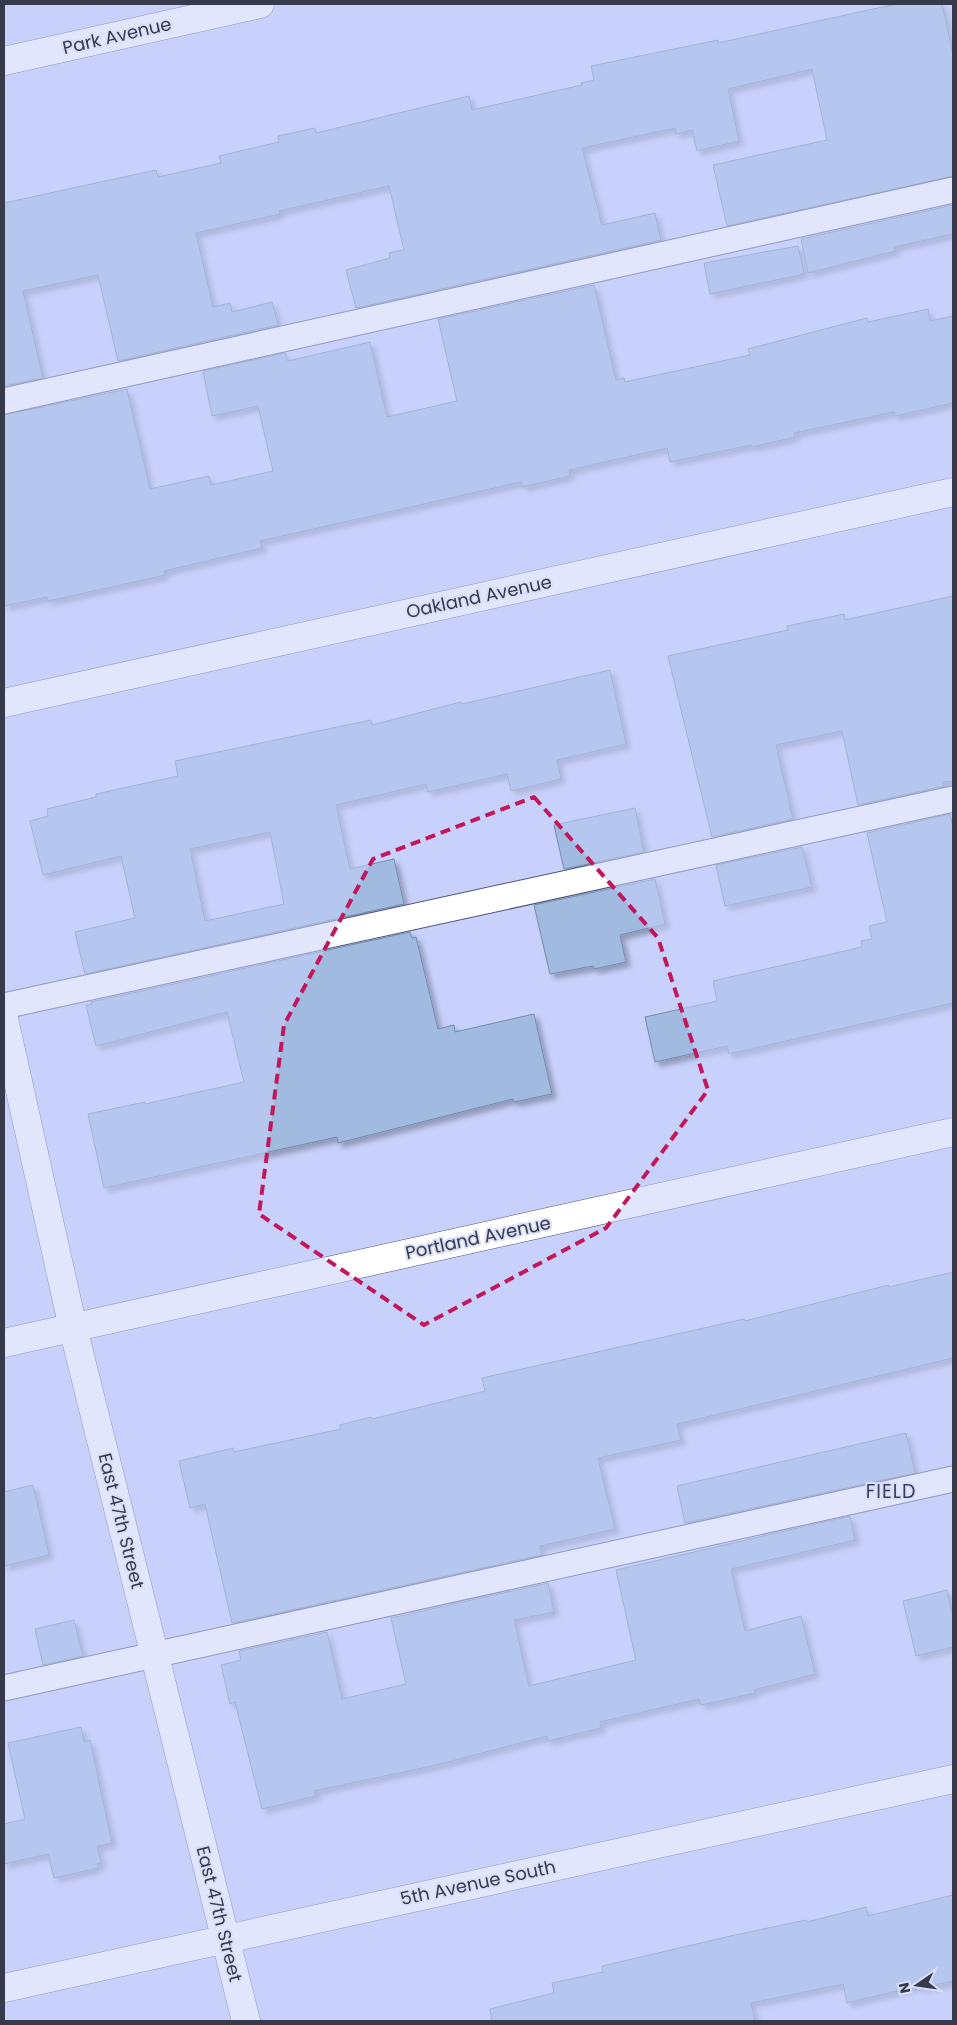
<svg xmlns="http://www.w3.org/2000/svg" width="957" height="2025" font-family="Poppins,sans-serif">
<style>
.building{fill:#a1bbe0;stroke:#728bae;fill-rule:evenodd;filter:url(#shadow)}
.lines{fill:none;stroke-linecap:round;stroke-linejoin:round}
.service-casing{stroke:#4e5479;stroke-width:27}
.minor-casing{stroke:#4e5479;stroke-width:29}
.tertiary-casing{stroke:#4e5479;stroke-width:29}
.service{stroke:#fff;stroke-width:25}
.minor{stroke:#fff;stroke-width:28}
.tertiary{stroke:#fff;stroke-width:28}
.marked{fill:none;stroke:#c2185b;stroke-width:4;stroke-dasharray:10 6;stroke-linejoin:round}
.labels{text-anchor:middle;stroke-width:4;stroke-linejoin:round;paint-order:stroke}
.street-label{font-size:18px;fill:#373a4b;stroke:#dadff9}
.neighbourhood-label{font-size:19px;letter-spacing:1px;fill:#393e61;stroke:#dadff9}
</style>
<defs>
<filter id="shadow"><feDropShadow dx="4.5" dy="4.5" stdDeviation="2.5" flood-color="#0004"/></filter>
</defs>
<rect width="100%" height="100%" fill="#c8d1fb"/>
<g class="building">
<polygon points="896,4 942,4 953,54 953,176 727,226 713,165 827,140 812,69 728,89 739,141 697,151 692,130 676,134 675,128 582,148 602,225 655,213 661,240 356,308 346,270 390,258 389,253 404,250 389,186 279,211 280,214 196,233 213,307 230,303 232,312 272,302 278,325 118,361 98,275 23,291 43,378 4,386 4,203 156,170 158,177 221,163 219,156 279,142 278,136 315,128 316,133 469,96 472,110 582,85 581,83 594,80 591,66 718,40 718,43"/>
<polygon points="953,205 953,234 894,247 895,251 808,273 801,239"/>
<polygon points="798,246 804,274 710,294 704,263"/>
<polygon points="594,285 616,380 624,378 625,382 750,355 748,349 867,318 868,322 928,309 930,321 953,316 953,403 895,416 894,412 794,433 795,437 752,447 751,445 670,462 667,448 569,470 570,476 522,487 521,482 260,541 262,548 164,571 165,575 48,601 47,597 4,606 4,415 127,389 150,489 209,476 211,485 273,471 258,406 212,416 203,371 285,353 288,361 370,342 387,417 457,401 438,319"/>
<polygon points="953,596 953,781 943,782 944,786 858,805 842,731 776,745 793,819 712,837 668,656 788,630 787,626 844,614 845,620"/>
<path d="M 610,670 L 626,744 L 557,760 L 561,779 L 511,791 L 507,774 L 428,792 L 426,784 L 336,805 L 350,869 L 394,859 L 404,904 L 85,974 L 75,932 L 135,918 L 121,856 L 43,875 L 30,821 L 48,816 L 47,809 L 96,797 L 96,794 L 178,776 L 175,761 L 371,720 L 372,725 L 461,702 L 462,704 ZM 270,832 L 284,904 L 205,921 L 190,849 Z"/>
<polygon points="635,808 644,852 564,869 554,825"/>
<polygon points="950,814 953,829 953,1003 729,1054 727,1046 655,1062 645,1017 717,1001 713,981 862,947 861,941 872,939 869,926 887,922 867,833"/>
<polygon points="802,847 812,887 725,906 716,865"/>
<polygon points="655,879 665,924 620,935 626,962 594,969 593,966 550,974 534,905"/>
<polygon points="410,932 412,938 416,937 438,1029 454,1025 455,1032 534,1014 552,1094 514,1102 513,1099 338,1143 337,1137 104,1188 88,1114 145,1102 145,1104 244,1082 227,1012 96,1046 86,1005 92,1004 91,1002"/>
<polygon points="953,1272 953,1358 677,1424 681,1440 598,1458 615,1529 540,1546 542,1555 232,1623 205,1504 190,1508 179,1461 233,1448 234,1452 341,1429 340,1425 371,1417 372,1419 485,1391 482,1378 744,1319 745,1321 889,1285 889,1287"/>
<polygon points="906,1433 915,1473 685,1523 677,1486"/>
<polygon points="33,1485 49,1555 4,1566 4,1492"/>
<polygon points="850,1516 855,1540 731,1569 745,1631 801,1616 815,1674 754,1690 755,1693 701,1705 699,1699 600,1722 601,1728 548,1741 547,1736 436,1765 314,1791 316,1796 262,1809 235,1702 230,1704 221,1665 241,1660 239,1651 327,1632 342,1699 406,1684 391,1618 548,1583 554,1612 514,1620 529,1686 636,1660 616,1570"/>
<polygon points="947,1590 953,1617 953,1647 916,1656 903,1601"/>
<polygon points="74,1620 83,1656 43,1665 35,1629"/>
<polygon points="81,1727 84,1742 90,1740 112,1843 97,1846 101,1863 97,1864 98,1868 54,1878 48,1854 4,1864 4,1824 25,1819 8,1743"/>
<polygon points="953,1895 953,1981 922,1988 921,1985 847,2003 843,1984 751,2003 755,2021 492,2021 490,2009 554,1993 552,1983 603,1972 602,1966 735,1935 806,1920 807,1922 866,1907 868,1916"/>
</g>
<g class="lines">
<defs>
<g id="service">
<polyline points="4,401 953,190"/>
<polyline points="4,1006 953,799"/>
<polyline points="4,1688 953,1479"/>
</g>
<g id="minor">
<polyline points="4,61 260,4"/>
<polyline points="4,703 953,492"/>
<polyline points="4,1019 73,1328 246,2021"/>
<polyline points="4,1988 953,1779"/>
</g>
<polyline id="tertiary" points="4,1343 953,1132"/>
</defs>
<use href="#service" class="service-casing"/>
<use href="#minor" class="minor-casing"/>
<use href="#tertiary" class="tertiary-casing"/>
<use href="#service" class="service"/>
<use href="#minor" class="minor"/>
<use href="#tertiary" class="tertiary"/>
</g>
<path d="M0 0H957V2025H0ZM 534,797 L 658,938 L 708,1090 L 606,1228 L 424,1325 L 259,1214 L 284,1025 L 373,859 Z" fill="#c8d1fb" fill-opacity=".55" fill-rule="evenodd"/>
<path class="marked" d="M 534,797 L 658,938 L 708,1090 L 606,1228 L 424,1325 L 259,1214 L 284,1025 L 373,859 Z"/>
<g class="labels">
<g class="street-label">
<text transform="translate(117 36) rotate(-13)" y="6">Park Avenue</text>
<text transform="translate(479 597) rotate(-12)" y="6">Oakland Avenue</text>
<text transform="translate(478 1238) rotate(-12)" y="6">Portland Avenue</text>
<text transform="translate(121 1521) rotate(76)" y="6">East 47th Street</text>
<text transform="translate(478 1883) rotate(-12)" y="6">5th Avenue South</text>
<text transform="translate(219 1914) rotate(76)" y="6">East 47th Street</text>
</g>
<g class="neighbourhood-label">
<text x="891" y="1498">FIELD</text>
</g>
</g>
<rect width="957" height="2025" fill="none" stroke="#373a4b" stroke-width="10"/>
<g transform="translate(917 1985) rotate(257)" stroke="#dadff9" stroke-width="4" paint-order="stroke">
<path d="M0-4L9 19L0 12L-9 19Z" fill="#373a4b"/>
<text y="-8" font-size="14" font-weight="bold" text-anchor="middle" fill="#373a4b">N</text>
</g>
</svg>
